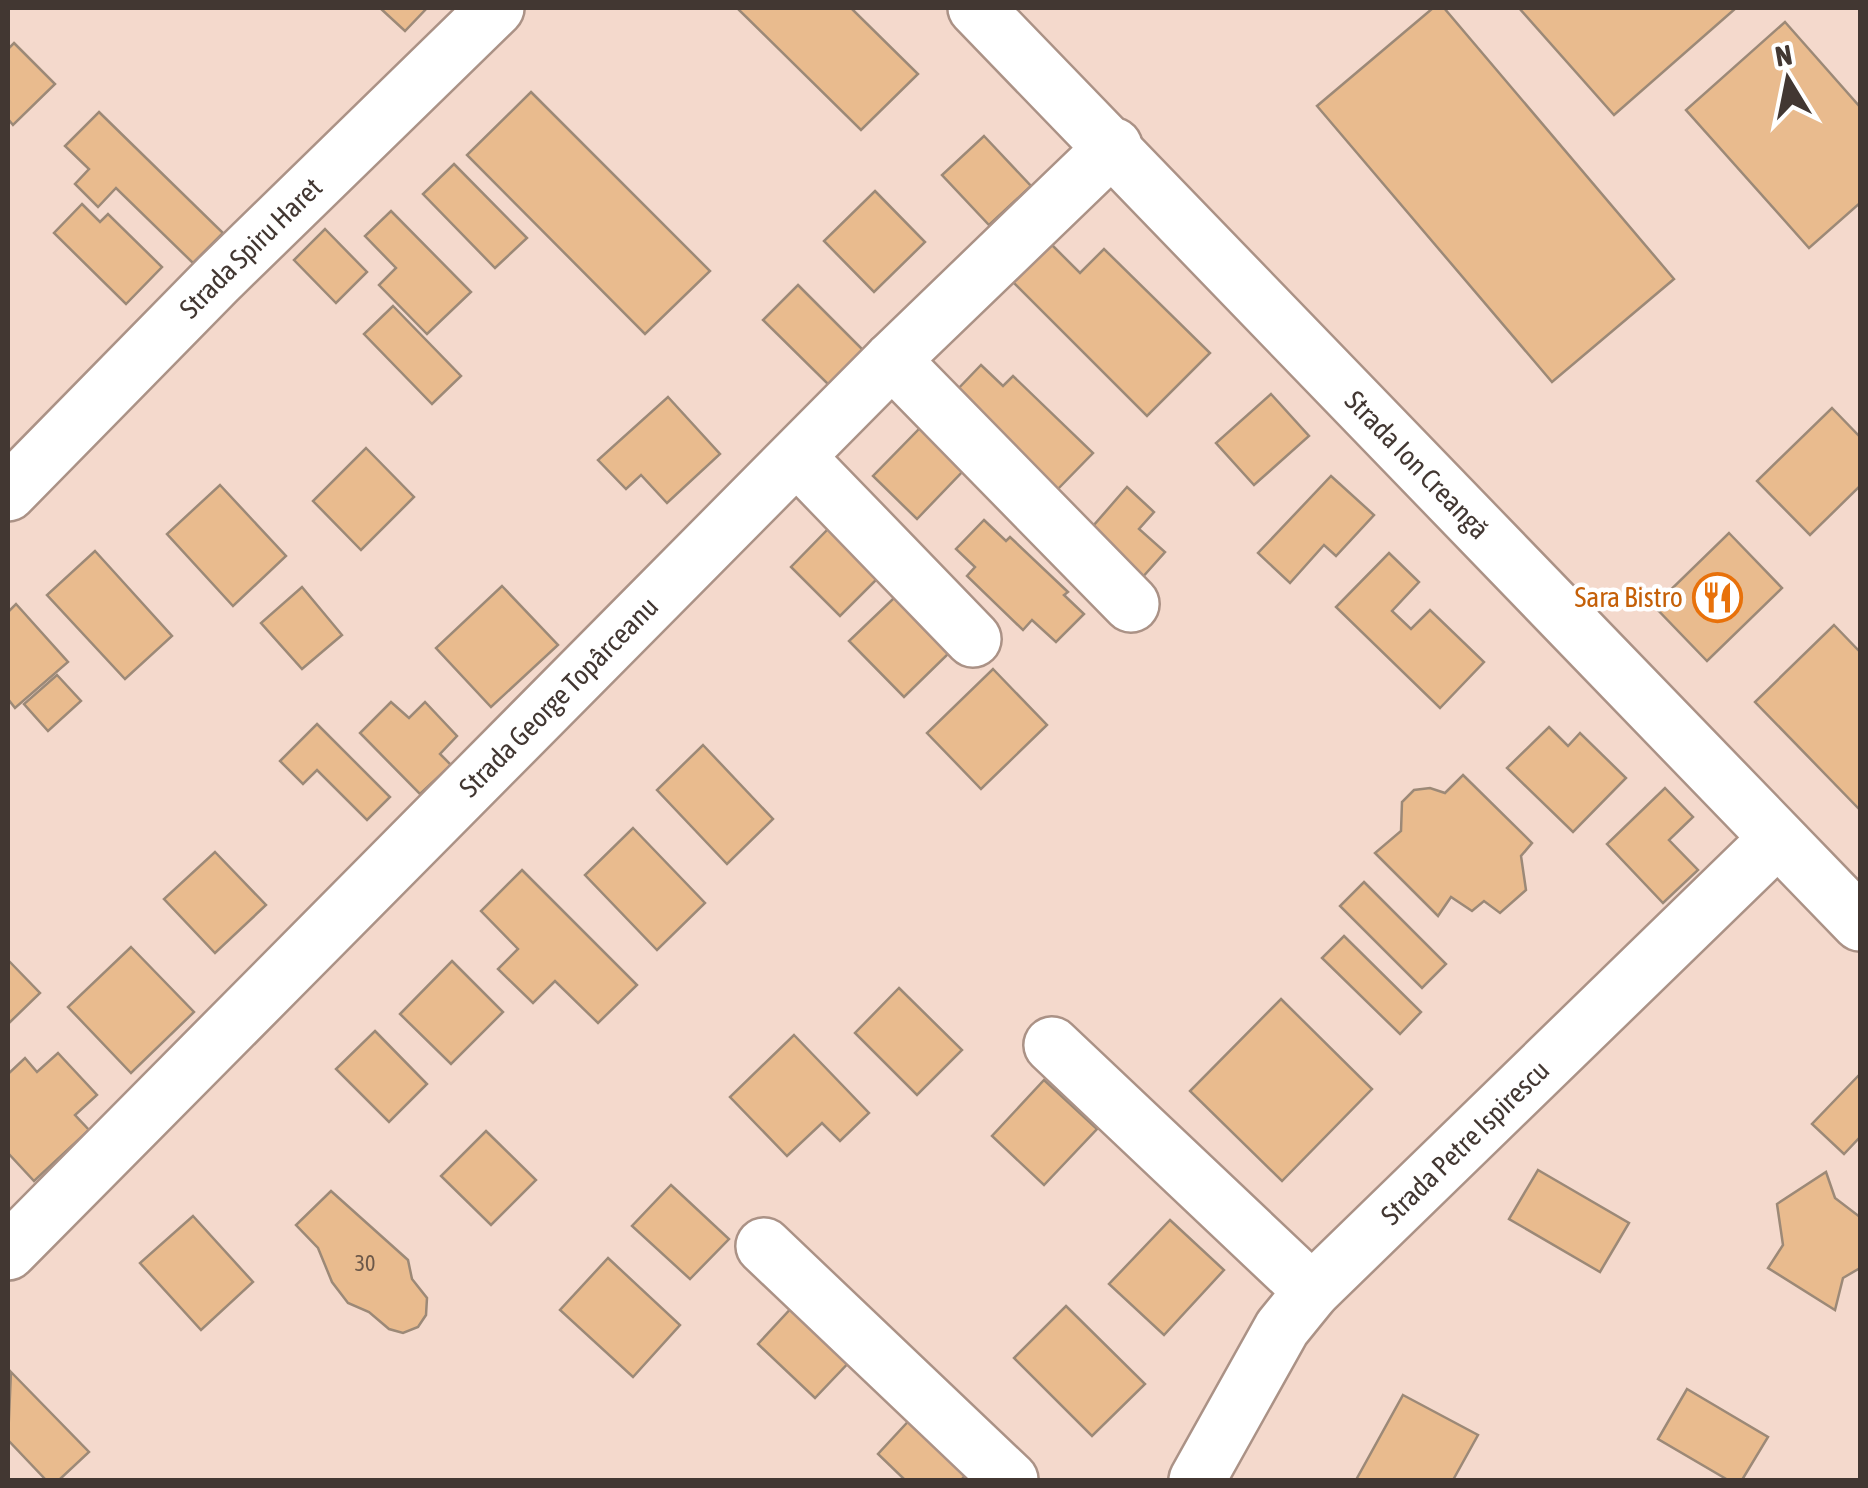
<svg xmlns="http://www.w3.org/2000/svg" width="1868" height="1488" font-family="'Asap Condensed',sans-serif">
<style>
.building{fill:#e9bb8e;stroke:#9c8977;stroke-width:2.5}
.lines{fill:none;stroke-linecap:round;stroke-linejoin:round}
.minor-casing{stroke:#ab9286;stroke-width:60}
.minor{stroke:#fff;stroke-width:55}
.labels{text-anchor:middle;stroke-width:9;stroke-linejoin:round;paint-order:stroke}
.number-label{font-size:22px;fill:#6c5849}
.street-label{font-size:28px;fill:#423732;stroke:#fff}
.food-label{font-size:28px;fill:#c56008;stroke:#fff;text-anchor:end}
</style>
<rect width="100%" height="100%" fill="#f4d9cc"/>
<g class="building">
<polygon points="380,8 427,8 405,31"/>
<polygon points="737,8 851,8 918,74 861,130"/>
<polygon points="1433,8 1444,8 1674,279 1552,382 1317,106"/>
<polygon points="1519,8 1736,8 1614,115"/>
<polygon points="1785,22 1860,107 1860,203 1809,248 1686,110"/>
<polygon points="14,43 55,84 13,125 8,119 8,49"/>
<polygon points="531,92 710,271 645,334 467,155"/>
<polygon points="99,112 223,233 193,263 116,188 98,207 75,184 89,169 65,146"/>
<polygon points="984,136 1031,186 989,225 942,175"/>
<polygon points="454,164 527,238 495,268 423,194"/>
<polygon points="875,191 925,242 874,292 824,241"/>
<polygon points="82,204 100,222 108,214 162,267 126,304 54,233"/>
<polygon points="391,211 471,292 427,334 379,285 396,268 365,236"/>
<polygon points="325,229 367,272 336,303 294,260"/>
<polygon points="1049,242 1080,273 1104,249 1210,353 1147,416 1011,280"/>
<polygon points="798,285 869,356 835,391 763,320"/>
<polygon points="393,306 461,376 432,404 364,334"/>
<polygon points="981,365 1003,386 1013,376 1093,453 1053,494 956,391"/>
<polygon points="1271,394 1309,436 1254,485 1216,443"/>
<polygon points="668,397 720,454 667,503 641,475 626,489 598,460"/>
<polygon points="1832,408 1860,437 1860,486 1810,535 1757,481"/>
<polygon points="920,428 964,470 917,519 873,476"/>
<polygon points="366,448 414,497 361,550 313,501"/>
<polygon points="1331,476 1374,515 1336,556 1324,545 1290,583 1258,553"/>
<polygon points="220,485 286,556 233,606 167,534"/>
<polygon points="1127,487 1154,512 1139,529 1165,552 1140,580 1087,533"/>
<polygon points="984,520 1006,541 1010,537 1068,592 1064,595 1084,614 1056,642 1032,620 1023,630 967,576 975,567 956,549"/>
<polygon points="830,527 879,577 840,616 791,567"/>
<polygon points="1729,533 1782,588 1707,661 1654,606"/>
<polygon points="95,551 172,636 125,679 47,595"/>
<polygon points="1389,553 1419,582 1392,611 1411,629 1430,610 1484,662 1440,708 1336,607"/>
<polygon points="502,586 558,645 491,707 436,648"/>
<polygon points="302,587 342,635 302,669 261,623"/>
<polygon points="894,598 948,654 904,697 849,641"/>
<polygon points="16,604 68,662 15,708 8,699 8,612"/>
<polygon points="1834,625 1860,652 1860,810 1755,702"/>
<polygon points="993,669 1047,725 981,789 927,733"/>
<polygon points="57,675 81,701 48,731 24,704"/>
<polygon points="391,702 409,718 425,702 457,736 440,754 451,765 420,794 360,733"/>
<polygon points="317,724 390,797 367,820 317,770 303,784 280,761"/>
<polygon points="1549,727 1568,746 1580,733 1626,778 1573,832 1507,768"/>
<polygon points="703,745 773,819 727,864 657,790"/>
<polygon points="1463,775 1532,843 1521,856 1526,890 1500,913 1484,901 1472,911 1451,897 1438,916 1375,853 1401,831 1402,802 1414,790 1430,788 1445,793"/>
<polygon points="1665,788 1693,817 1669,840 1698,870 1663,903 1607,844"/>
<polygon points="633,828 705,903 657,950 585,875"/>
<polygon points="215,852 266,905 215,953 164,899"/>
<polygon points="522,870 637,985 598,1023 555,981 533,1003 498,969 518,949 481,911"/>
<polygon points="1364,882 1446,964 1422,988 1340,906"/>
<polygon points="1344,936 1421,1012 1400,1034 1322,958"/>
<polygon points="131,947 194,1012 131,1073 68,1007"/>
<polygon points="8,960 40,993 8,1024"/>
<polygon points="452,961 503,1012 451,1064 400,1014"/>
<polygon points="899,988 962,1050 917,1095 855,1033"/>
<polygon points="1281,999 1372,1089 1282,1181 1190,1091"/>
<polygon points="375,1031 427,1084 389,1122 336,1069"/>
<polygon points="794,1035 869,1113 840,1141 822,1123 787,1156 730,1097"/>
<polygon points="58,1053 97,1095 75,1115 89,1130 34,1181 8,1153 8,1074 25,1058 37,1072"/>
<polygon points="1860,1074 1860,1137 1844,1154 1812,1124"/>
<polygon points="1044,1080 1097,1129 1044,1185 992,1136"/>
<polygon points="486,1131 536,1180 491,1225 441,1176"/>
<polygon points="1538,1170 1629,1223 1600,1272 1509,1219"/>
<polygon points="1826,1172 1835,1198 1860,1217 1860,1268 1843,1278 1835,1310 1768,1268 1783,1245 1777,1204"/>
<polygon points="671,1185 729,1239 690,1279 632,1226"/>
<polygon points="331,1191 408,1260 412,1279 427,1298 426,1315 418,1327 403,1333 389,1329 369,1312 348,1303 332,1282 318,1248 296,1225"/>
<polygon points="193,1216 253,1282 201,1330 140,1263"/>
<polygon points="1170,1220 1224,1270 1164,1335 1109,1284"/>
<polygon points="608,1258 680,1325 633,1377 560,1310"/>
<polygon points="796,1303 854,1357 815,1398 758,1344"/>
<polygon points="1066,1306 1145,1384 1092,1436 1014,1358"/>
<polygon points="11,1372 89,1452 59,1480 46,1480 8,1440"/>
<polygon points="1687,1389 1768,1437 1742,1480 1728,1480 1658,1439"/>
<polygon points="1403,1395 1478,1435 1453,1480 1356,1480"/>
<polygon points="916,1413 973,1467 961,1480 905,1480 878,1454"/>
</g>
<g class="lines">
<defs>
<g id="minor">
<path id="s1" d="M 976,8 L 1860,923"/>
<polyline points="892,360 1131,604"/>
<polyline points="797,457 973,639"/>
<path id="s2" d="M 8,493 L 218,279 L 496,8"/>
<polyline points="1052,1045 1312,1291"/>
<polyline points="764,1246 1010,1480"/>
<path id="s3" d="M 8,1252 L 892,360 L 1114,146"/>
<path id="s4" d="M 1197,1480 L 1282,1328 L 1312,1291 L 1777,839"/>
</g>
</defs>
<use href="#minor" class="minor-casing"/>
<use href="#minor" class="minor"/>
</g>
<defs>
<symbol id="restaurant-ring" viewBox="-11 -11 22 22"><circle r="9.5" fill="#fff" stroke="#e8710a" stroke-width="1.5"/><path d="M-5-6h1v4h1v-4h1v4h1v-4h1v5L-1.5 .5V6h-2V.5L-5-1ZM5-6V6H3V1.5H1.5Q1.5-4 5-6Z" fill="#e8710a"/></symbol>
</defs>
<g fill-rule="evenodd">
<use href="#restaurant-ring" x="1690" y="570" width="55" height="55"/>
</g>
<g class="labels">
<g class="number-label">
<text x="365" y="1271">30</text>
</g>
<g class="street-label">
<text dy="10" stroke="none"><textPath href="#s2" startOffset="345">Strada Spiru Haret</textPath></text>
<text dy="10" stroke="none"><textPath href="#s1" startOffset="635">Strada Ion Creangă</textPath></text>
<text dy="10" stroke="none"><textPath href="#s3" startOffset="782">Strada George Topârceanu</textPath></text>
<text dy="10" stroke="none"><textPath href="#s4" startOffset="435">Strada Petre Ispirescu</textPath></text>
</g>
<g class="food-label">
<text x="1683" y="607">Sara Bistro</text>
</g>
</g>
<rect width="1868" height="1488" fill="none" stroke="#423732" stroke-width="20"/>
<g transform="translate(1788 80) rotate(350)" stroke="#ffffff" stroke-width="8" paint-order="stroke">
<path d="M0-8L18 38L0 25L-18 38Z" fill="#423732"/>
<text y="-15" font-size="28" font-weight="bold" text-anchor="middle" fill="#423732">N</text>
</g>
</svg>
